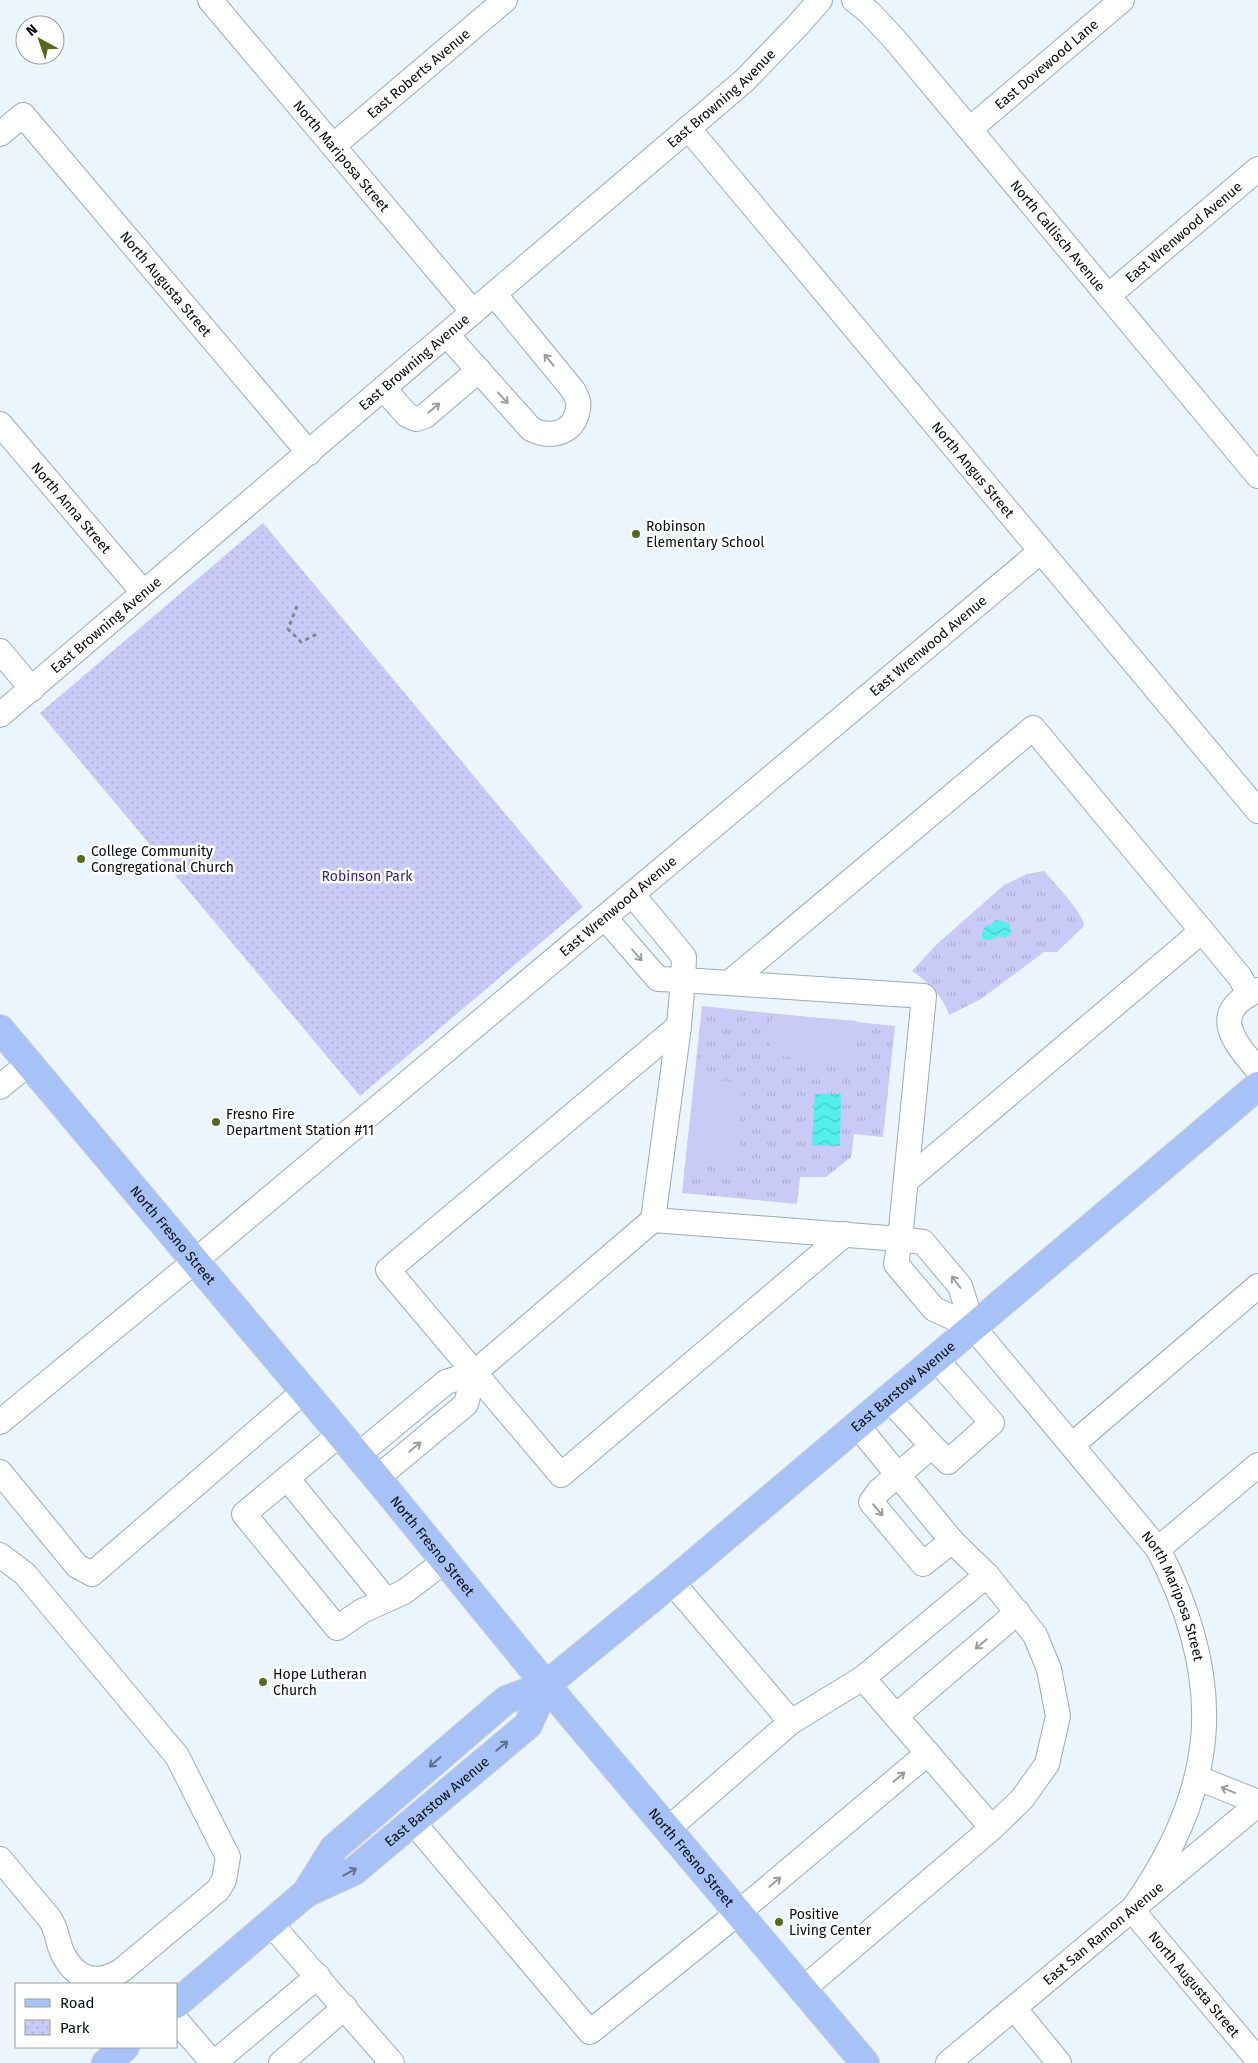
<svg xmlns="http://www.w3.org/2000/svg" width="1258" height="2063" font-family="'Fira Sans',sans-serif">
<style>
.grass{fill:url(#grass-tufts)}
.park{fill:url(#park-dots)}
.pitch{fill:#cacaf7}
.water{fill:url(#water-waves)}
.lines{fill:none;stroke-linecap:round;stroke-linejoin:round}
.minor-casing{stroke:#9aacb8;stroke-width:26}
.major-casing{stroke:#d2d3d4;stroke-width:30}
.path{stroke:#7e878d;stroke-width:3;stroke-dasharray:4 4;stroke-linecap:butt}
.minor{stroke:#fff;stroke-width:24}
.major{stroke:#a7c2f6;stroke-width:28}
.oneway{stroke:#9b9e9f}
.oneway2{stroke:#5f708e}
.poi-dot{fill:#556b19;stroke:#fff;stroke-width:2}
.labels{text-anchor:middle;stroke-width:5;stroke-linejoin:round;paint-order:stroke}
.street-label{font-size:14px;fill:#060c10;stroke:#fff}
.poi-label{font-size:14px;fill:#060c10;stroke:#fff;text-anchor:start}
.park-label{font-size:14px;fill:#382086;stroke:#fff}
</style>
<defs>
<pattern id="grass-tufts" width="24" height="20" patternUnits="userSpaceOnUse" patternTransform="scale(1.25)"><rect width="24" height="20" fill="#cacaf7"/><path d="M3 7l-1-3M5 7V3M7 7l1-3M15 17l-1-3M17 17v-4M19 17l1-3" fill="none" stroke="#acacd3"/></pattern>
<pattern id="park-dots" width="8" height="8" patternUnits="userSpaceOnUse" patternTransform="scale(1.25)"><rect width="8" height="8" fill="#cacaf7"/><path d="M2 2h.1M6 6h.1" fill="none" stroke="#acacd3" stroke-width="1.8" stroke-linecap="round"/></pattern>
<pattern id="water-waves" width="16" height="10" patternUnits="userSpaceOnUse" patternTransform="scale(1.25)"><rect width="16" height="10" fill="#52efeb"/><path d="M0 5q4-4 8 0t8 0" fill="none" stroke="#46ccc8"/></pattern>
</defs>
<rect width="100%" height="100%" fill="#eaf5fd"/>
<g class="grass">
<path d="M 1044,871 C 1053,882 1084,913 1084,926 L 1057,952 L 1044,952 L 981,999 L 949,1015 C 943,996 928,982 912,971 L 937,944 L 1004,885 L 1027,874 Z"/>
<polygon points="702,1006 895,1026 883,1137 854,1134 851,1157 826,1177 800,1177 797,1204 682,1193"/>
</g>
<polygon class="park" points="263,523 583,907 360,1096 40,713"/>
<g class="pitch">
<polygon points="772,1014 857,1021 855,1062 769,1055"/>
<polygon points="695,1078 742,1083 738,1165 686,1158"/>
</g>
<g class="water">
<polygon points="996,920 1006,922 1010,925 1011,933 1005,938 999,936 991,940 984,940 981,937 985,926 991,925"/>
<polygon points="815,1094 841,1094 840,1146 812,1145"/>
</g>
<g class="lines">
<defs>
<g id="minor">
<path id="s1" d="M 210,0 L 473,312"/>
<path id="s2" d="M 854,0 L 870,13 L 896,41 L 1258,476"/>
<path id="s3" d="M 688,128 L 1258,811"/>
<path id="s4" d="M 970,129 L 1122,0"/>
<path id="s5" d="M 0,134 L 23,115 L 309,453"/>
<path id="s6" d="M 333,146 L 505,0"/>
<path id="s7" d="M 1108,296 L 1258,169"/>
<path d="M 447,335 L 531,429 C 548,438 572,435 577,413 C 578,410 579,405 578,401 C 577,398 575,393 573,390 L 495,295"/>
<polyline points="384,389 407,415 416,419 425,416 479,370"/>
<path id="s8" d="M 0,424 L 143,592"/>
<polyline points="0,651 32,689"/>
<path id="s9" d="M 0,715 L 745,80 L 798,25 L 820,0"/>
<polyline points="605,918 658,979 683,980 684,957 632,894"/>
<polyline points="1202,931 1240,977 1249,994"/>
<polygon points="683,980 924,996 900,1239 653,1220 679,1026"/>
<polyline points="729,983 1033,728 1202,931 906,1181"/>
<path d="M 1258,990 C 1209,1012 1232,1040 1258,1070"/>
<polyline points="679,1026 388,1270 561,1475 845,1234"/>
<polyline points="0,1087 29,1063"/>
<path id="s10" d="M 973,1327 L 960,1286 L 923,1242 L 900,1239 L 896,1264 L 934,1309 L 973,1327 L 1158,1549 C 1227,1682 1219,1788 1132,1910 L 1258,2060"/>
<polyline points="888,1398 932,1446 879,1491 871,1502 923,1564 952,1541"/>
<path id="s11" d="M 0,1422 L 195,1261 L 1041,551"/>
<polyline points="857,1425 952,1541 987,1575"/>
<polyline points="340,1434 244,1514 337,1628 362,1611 404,1592 445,1561"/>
<polyline points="1072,1445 1258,1286"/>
<polyline points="932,1446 948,1462 992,1423 936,1359"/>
<polyline points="358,1455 446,1382 474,1373 653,1220"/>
<polyline points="0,1472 77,1566 92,1574 304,1391"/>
<polyline points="287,1478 386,1600"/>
<polyline points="377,1478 466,1404 474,1373"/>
<polyline points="1158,1549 1258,1465"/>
<path d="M 0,1555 L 25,1574 L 177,1756 L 228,1857 L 224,1880 L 218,1890 L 122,1970 C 97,1986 75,1980 62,1952 C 57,1941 58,1932 50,1919 L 0,1859"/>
<polyline points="672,1582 791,1722"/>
<polyline points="896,1716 1018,1612"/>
<polyline points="1198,1778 1258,1802"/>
<polyline points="413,1822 590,2032 738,1913 928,1753"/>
<polyline points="668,1829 791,1722 863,1678"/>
<polyline points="271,1924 392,2063"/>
<polyline points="803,1989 992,1828 1022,1799 1047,1764 1058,1716 1049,1669 1035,1635 987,1575 863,1678 992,1828"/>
<polyline points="1014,2008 1059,2063"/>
<polyline points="176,2020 213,2063"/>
<polyline points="214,2063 318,1976"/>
<polyline points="281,2063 345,2007"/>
<path id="s12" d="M 948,2063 L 1258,1804"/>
</g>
<g id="major">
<path id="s13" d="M 0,1029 L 377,1478 L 546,1685 L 865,2063"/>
<path id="s14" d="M 306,1893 L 354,1871 L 528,1725 L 546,1685"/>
<path id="s15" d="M 176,2004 L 306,1893 L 334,1848 L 506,1700 L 546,1685 L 672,1582 L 1258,1086"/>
<polyline points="106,2063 125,2047"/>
</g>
</defs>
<use href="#minor" class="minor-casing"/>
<use href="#major" class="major-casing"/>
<polyline class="path" points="297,606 288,629 301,642 319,633"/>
<use href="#minor" class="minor"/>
<use href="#major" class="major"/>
</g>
<defs><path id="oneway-shaft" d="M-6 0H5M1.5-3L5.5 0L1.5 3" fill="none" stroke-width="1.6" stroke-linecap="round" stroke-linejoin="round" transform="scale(1.25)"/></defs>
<g class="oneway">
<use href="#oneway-shaft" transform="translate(549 360) rotate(-129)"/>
<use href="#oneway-shaft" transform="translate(503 398) rotate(48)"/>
<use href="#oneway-shaft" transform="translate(434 408) rotate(-40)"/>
<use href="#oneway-shaft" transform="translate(637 955) rotate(49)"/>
<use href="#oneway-shaft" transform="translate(956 1282) rotate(-127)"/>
<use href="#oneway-shaft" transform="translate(415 1447) rotate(-40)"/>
<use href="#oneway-shaft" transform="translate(878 1510) rotate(50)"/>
<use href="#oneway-shaft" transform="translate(981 1644) rotate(140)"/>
<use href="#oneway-shaft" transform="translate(899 1777) rotate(-40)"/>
<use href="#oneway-shaft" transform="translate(1228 1790) rotate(-158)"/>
<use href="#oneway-shaft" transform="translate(775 1882) rotate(-40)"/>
</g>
<g class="oneway2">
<use href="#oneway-shaft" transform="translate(502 1746) rotate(-40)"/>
<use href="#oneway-shaft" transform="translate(435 1762) rotate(139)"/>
<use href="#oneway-shaft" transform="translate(350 1872) rotate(-29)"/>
</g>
<g class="poi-dot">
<circle cx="636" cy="534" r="5"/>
<circle cx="81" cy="859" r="5"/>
<circle cx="216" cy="1122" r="5"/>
<circle cx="263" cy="1682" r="5"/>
<circle cx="779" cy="1922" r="5"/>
</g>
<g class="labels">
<g class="street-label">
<text dy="5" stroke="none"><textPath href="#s4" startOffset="100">East Dovewood Lane</textPath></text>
<text dy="5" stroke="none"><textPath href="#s6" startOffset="112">East Roberts Avenue</textPath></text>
<text dy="5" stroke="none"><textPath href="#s9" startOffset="949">East Browning Avenue</textPath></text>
<text dy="5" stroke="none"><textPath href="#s1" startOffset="204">North Mariposa Street</textPath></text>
<text dy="5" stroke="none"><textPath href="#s7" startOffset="99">East Wrenwood Avenue</textPath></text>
<text dy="5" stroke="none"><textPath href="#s2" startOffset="312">North Callisch Avenue</textPath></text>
<text dy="5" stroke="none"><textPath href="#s5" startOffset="251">North Augusta Street</textPath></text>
<text dy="5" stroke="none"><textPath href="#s9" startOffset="544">East Browning Avenue</textPath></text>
<text dy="5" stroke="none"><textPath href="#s3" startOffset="445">North Angus Street</textPath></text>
<text dy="5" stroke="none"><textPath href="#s8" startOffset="110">North Anna Street</textPath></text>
<text dy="5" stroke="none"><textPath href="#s9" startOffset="139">East Browning Avenue</textPath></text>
<text dy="5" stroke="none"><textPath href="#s11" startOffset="1210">East Wrenwood Avenue</textPath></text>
<text dy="5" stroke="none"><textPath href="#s11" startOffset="805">East Wrenwood Avenue</textPath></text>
<text dy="5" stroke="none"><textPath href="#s13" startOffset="269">North Fresno Street</textPath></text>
<text dy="5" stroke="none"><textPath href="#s15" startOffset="959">East Barstow Avenue</textPath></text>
<text dy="5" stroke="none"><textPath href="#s13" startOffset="674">North Fresno Street</textPath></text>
<text dy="5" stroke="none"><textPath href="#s10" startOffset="589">North Mariposa Street</textPath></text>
<text dy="5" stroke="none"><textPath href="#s14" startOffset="161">East Barstow Avenue</textPath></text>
<text dy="5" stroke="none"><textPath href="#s13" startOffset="1079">North Fresno Street</textPath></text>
<text dy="5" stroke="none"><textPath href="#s12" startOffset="202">East San Ramon Avenue</textPath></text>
<text dy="5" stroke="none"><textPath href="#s10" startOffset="1022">North Augusta Street</textPath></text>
</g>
<g class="poi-label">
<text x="646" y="531">Robinson<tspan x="646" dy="16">Elementary School</tspan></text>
<text x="91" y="856">College Community<tspan x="91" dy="16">Congregational Church</tspan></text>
<text x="226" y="1119">Fresno Fire<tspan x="226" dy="16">Department Station #11</tspan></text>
<text x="273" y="1679">Hope Lutheran<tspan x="273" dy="16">Church</tspan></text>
<text x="789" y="1919">Positive<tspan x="789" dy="16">Living Center</tspan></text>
</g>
<g class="park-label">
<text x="367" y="881">Robinson Park</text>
</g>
</g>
<rect x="15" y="1983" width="162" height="65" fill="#ffffff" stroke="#9b9e9f"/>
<rect x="25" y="1999" width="25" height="8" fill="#a7c2f6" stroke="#9b9e9f"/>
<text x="60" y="2008" font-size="15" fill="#060c10">Road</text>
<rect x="25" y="2020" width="25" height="15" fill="url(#park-dots)" stroke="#9b9e9f"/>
<text x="60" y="2033" font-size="15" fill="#060c10">Park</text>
<g transform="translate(40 40) rotate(320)"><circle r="24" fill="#ffffff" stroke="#9b9e9f"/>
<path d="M0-4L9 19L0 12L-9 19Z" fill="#556b19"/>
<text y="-8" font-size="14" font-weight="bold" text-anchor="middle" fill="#060c10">N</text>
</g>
</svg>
